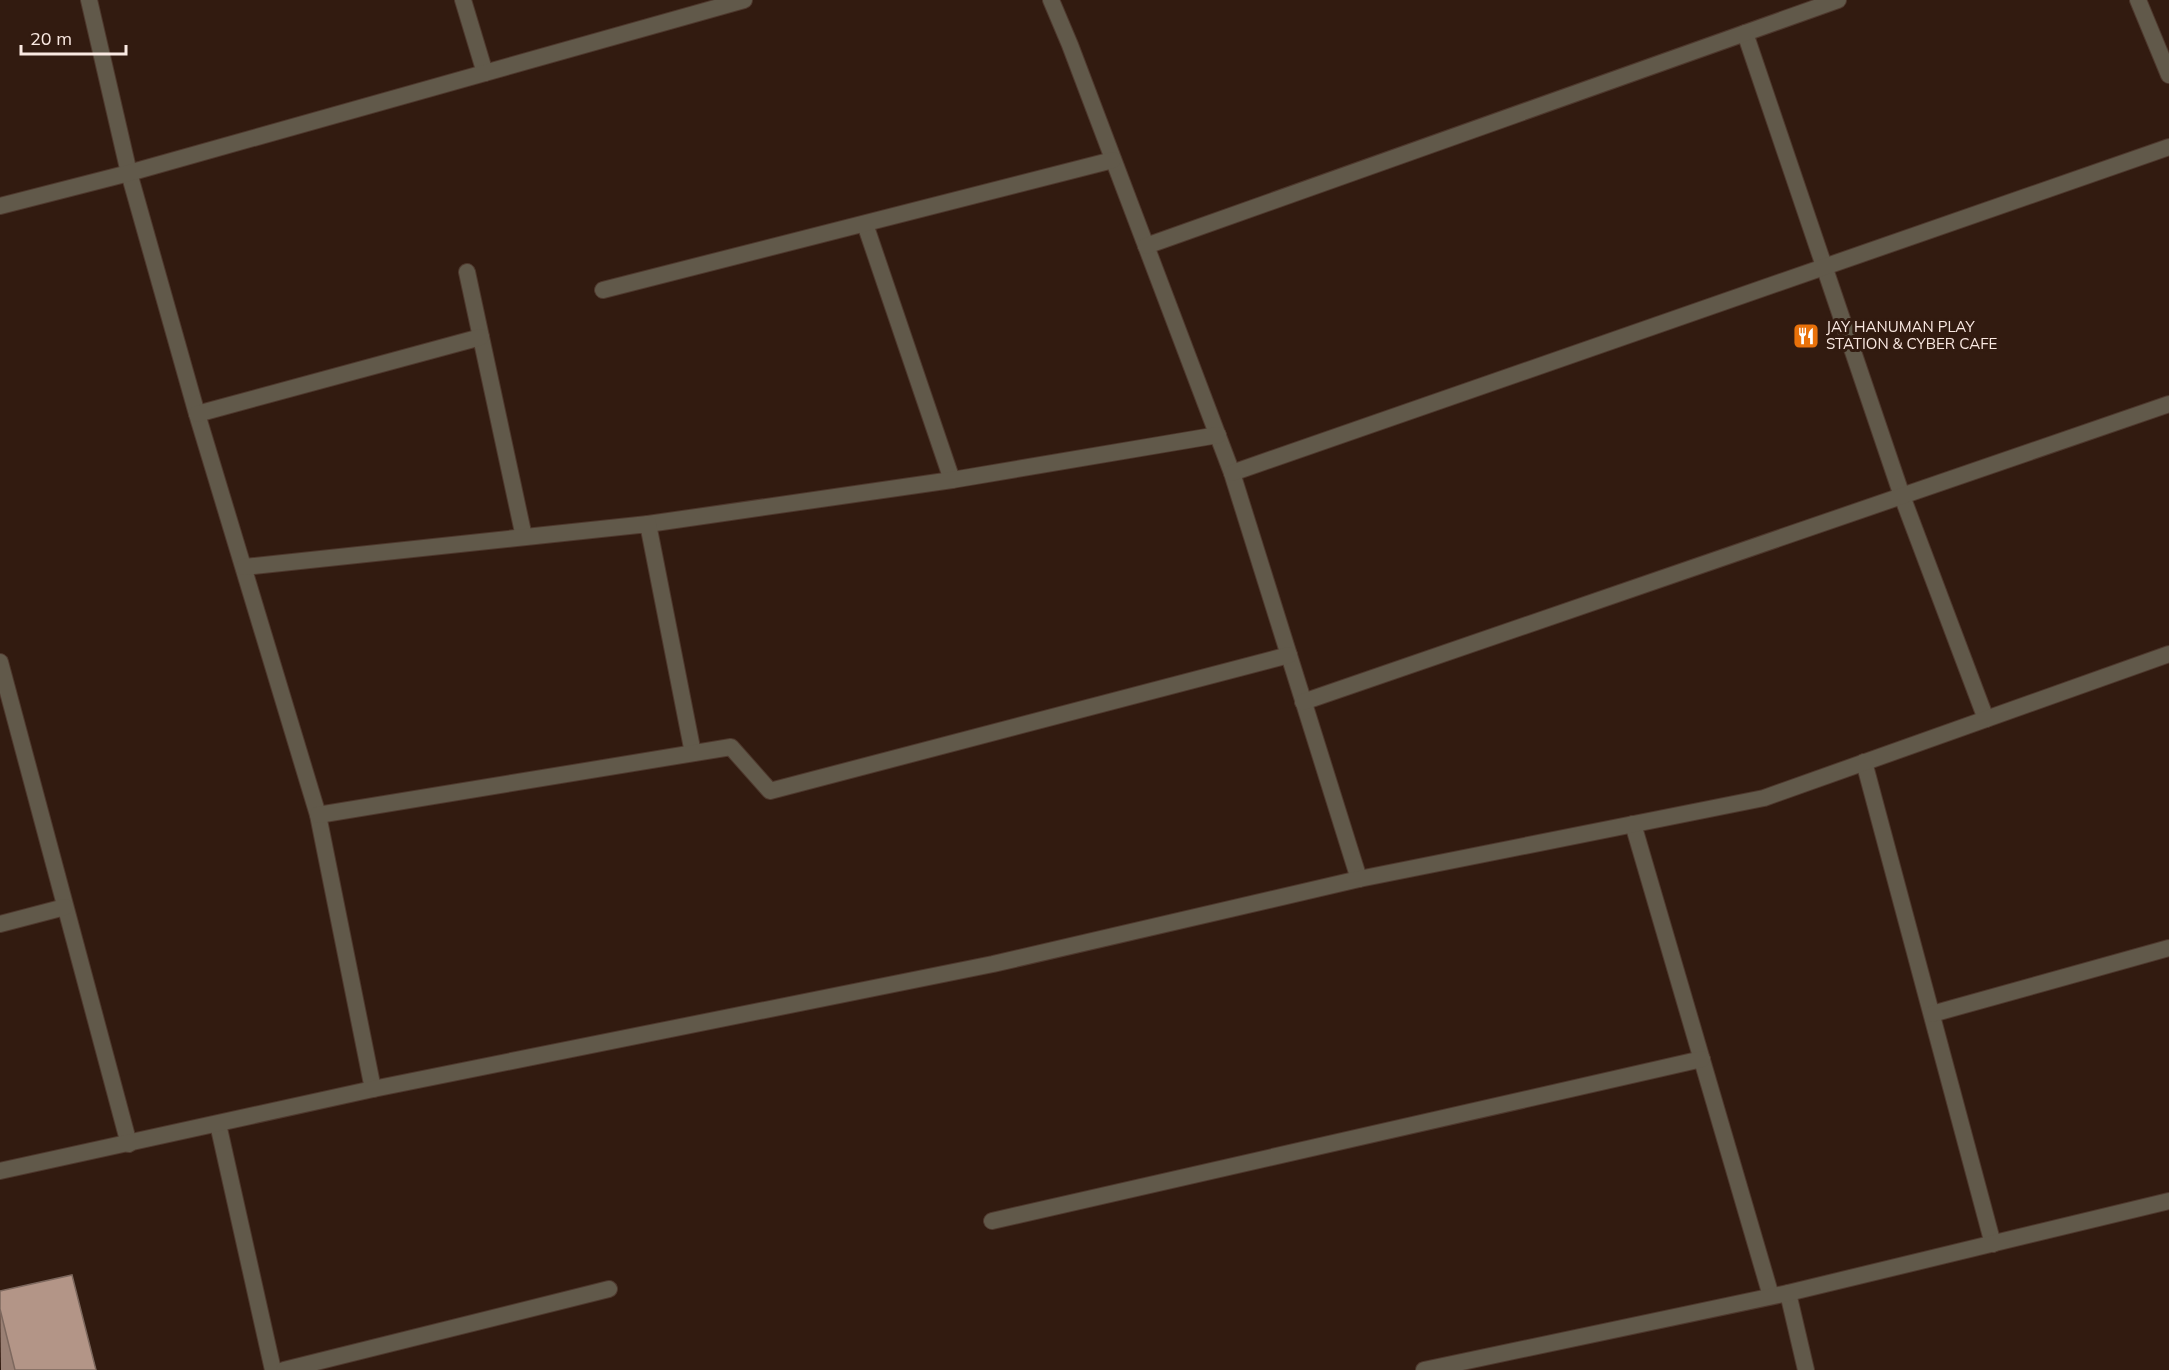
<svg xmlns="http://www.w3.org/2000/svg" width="2169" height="1370" font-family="Mulish,sans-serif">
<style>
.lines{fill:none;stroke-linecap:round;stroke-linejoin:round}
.minor-casing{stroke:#4e382d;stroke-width:18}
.minor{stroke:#61594a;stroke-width:16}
.wall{fill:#9a8074}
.building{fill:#b39587;stroke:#7d685e;stroke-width:1.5}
.labels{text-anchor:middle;stroke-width:6;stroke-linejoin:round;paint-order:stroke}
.poi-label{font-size:15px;fill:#fae9e2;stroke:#321b10;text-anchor:start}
</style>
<rect width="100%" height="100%" fill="#321b10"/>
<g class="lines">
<defs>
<g id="minor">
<polyline points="89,0 129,173 197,414 318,815 373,1089"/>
<polyline points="463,0 485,73"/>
<polyline points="1051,0 1070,45 1232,473 1359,879"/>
<polyline points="2138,0 2169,75"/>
<polyline points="1745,33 1902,496 1986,719"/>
<polyline points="0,206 129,173 744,0"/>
<polyline points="865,224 952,480"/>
<polyline points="1146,246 1838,0"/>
<polyline points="467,272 524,537"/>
<polyline points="603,290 1113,160"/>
<polyline points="197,414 481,337"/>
<polyline points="1232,473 2169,147"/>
<polyline points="648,524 952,480 1218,435"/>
<polyline points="244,567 648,524 693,753"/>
<polyline points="0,662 129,1144"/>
<polyline points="1303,702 2169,404"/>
<polyline points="1864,762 1993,1244"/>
<polyline points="318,815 731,747 770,791 1289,655"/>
<polyline points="1633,824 1771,1296"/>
<polyline points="0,924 65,907"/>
<polyline points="1932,1014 2169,948"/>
<polyline points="218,1124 273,1370"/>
<polyline points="0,1171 373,1089 993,964 1359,879 1764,798 2169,654"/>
<polyline points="992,1221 1702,1059"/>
<polyline points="1788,1293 1806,1370"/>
<polyline points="284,1370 609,1289"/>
<polyline points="1424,1370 1788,1293 2169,1201"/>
</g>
</defs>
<use href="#minor" class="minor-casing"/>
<use href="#minor" class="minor"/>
</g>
<polygon class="wall" points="0,1291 96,1370 1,1370"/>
<polygon class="building" points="72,1275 96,1370 15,1370 0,1309 0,1291"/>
<defs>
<symbol id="restaurant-square" viewBox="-11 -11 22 22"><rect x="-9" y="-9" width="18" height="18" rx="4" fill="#e8710a" stroke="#321b10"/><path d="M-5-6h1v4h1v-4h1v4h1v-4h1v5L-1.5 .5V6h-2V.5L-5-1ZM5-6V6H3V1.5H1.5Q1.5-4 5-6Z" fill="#fff"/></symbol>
</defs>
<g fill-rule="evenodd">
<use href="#restaurant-square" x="1791" y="321" width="30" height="30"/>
</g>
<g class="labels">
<g class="poi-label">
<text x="1826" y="332">JAY HANUMAN PLAY<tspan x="1826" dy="17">STATION &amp; CYBER CAFE</tspan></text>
</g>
</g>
<path d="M21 45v9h105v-9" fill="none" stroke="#fae9e2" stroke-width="3"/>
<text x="30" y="45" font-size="18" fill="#fae9e2" stroke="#321b10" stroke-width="4.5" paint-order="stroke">20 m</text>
</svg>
